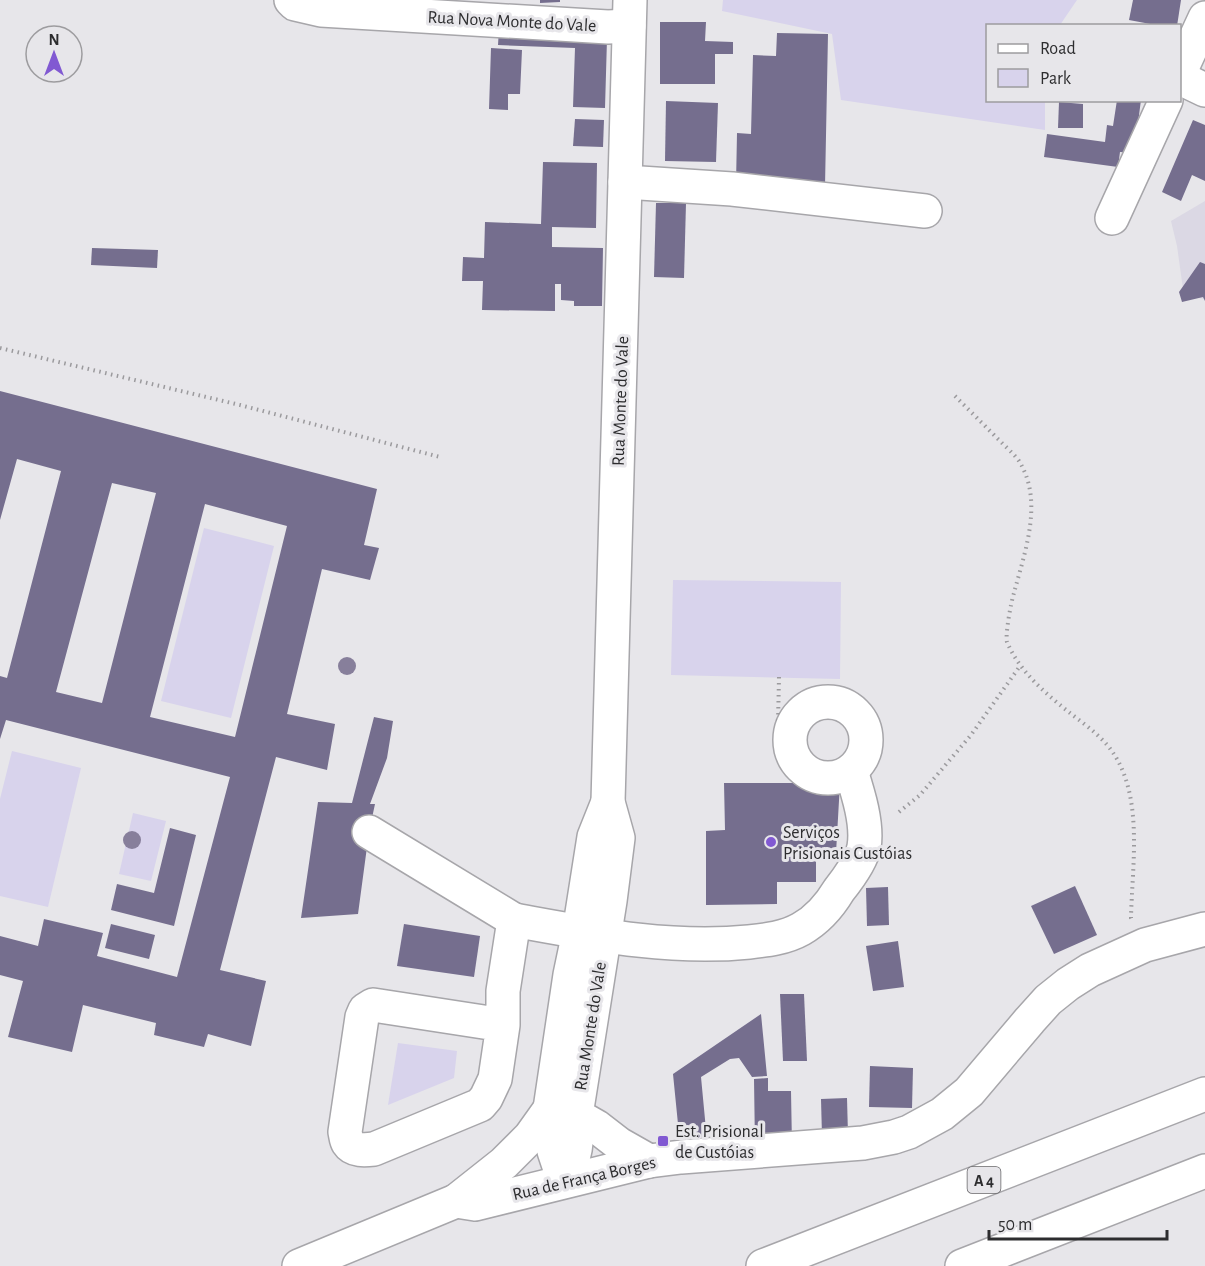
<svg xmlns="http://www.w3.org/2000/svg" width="1205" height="1266" font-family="'Alegreya Sans',sans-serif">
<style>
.built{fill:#dbd8e4}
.green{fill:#d8d3ec}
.building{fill:#756e8e;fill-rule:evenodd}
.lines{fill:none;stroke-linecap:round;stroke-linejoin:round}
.minor-casing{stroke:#a7a6aa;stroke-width:36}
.highway-casing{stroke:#a7a6aa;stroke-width:36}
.path{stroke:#9b9a9d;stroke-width:4;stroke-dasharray:1.5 4.5;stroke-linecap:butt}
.minor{stroke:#fff;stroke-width:33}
.highway{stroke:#fff;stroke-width:33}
.tree{fill:#877f9b}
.poi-dot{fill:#8159d2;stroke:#e7e6ea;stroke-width:2}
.labels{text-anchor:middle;stroke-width:6;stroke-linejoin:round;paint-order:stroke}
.shield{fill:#e7e6ea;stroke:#656467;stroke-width:1.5}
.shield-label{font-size:16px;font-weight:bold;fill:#2d2d2f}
.street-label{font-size:18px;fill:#2d2d2f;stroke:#e7e6ea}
.poi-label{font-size:18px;fill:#2d2d2f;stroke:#e7e6ea;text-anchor:start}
</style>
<rect width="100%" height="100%" fill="#e7e6ea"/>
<polygon class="built" points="1205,201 1205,299 1184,296 1177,246 1171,221"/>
<g class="green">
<polygon points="723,0 1077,0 1060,25 988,26 988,100 1045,101 1045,130 841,100 832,34 722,11"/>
<polygon points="204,528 274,546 231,718 161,701"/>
<polygon points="673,580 841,582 840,679 671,675"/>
<polygon points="12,751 81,768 48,907 0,896 0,799"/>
<polygon points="133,813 166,821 151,881 119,874"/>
<polygon points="398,1043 457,1051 454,1078 388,1105"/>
</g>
<g class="building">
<polygon points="540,0 560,0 560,2 540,3"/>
<polygon points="1133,0 1181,0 1177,26 1161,26 1129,20"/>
<polygon points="660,22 706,22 705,41 733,42 733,54 715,54 715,84 660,84"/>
<polygon points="499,29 607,39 605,108 573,107 575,48 498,45"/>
<polygon points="777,33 828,34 825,186 736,184 737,133 751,134 753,55 776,56"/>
<polygon points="491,48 522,50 520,94 508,94 508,110 489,109"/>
<polygon points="1117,100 1141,100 1134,153 1120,152 1118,167 1044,157 1047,134 1105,142 1107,125 1113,126"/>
<polygon points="666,101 718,103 716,162 665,161"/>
<polygon points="1059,102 1083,104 1083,128 1058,128"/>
<polygon points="575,119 604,120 603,147 573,146"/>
<polygon points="1193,120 1205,125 1205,181 1192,175 1181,201 1162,192"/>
<polygon points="543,162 597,163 596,228 552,227 552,247 603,248 602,306 574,306 574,301 561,300 561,284 555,284 555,311 482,310 483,281 462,281 463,257 484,258 485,222 541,224"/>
<polygon points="656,203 686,203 684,278 654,277"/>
<polygon points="92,248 158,250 157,268 91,265"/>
<polygon points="1200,262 1205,264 1205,301 1203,297 1182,302 1179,292"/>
<path d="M 0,391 L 377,489 L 364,545 L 379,548 L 370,580 L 322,569 L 287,714 L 335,724 L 327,770 L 276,757 L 220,970 L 266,981 L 251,1046 L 208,1034 L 204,1047 L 154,1035 L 156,1023 L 83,1005 L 72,1052 L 8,1037 L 23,981 L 0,975 L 0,936 L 38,946 L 44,919 L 103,933 L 97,956 L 177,977 L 230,777 L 6,720 L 0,739 L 0,676 L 7,678 L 61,471 L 17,459 L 0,520 ZM 112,483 L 156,493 L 102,703 L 56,692 ZM 205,504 L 287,526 L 235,737 L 150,717 Z"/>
<polygon points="374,717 393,721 387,758 370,804 375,804 369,832 358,914 301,918 318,802 352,803"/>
<polygon points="724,783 840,783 836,853 816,853 816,882 777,882 777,904 706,905 706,831 725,830"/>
<polygon points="170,828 196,835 174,926 111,910 117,884 154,893"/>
<polygon points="1075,886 1097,935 1054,954 1031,906"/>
<polygon points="888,887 889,925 867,926 866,888"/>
<polygon points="111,924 155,935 149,959 105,948"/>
<polygon points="404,924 480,936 474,977 397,966"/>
<polygon points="898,941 904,987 873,991 866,946"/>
<polygon points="780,994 804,994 807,1061 783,1061"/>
<polygon points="761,1014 767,1076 752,1077 739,1058 730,1059 701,1077 708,1151 681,1154 673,1074"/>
<polygon points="870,1066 913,1068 912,1108 869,1107"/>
<polygon points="768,1078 768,1091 791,1091 792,1146 755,1147 754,1079"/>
<polygon points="847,1098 848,1135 822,1136 821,1099"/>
</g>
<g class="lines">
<defs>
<g id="minor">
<polyline points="291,0 295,4 321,10 608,27 629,26"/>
<polyline points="1180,72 1205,18"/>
<polyline points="1180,78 1205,90"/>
<polyline points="625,182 732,189 925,211"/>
<polyline points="1112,218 1166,100"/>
<circle cx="828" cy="740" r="38"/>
<polyline points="369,832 514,920"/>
<path d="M 503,1025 L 373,1005 L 365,1010 L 362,1017 L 345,1132 C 346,1136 346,1140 348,1143 C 353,1151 365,1150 374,1149 L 480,1105 L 486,1098 L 495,1079 L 503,1025 L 503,991 L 514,920 C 591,934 669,950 749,942 C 767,940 785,938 801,929 C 817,920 830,905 839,890 C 847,880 862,859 864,847 C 868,824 858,793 851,771"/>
<polyline points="576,1115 597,1127 619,1144 649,1161"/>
<path d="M 564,1181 C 576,1156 578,1142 576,1115 L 610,901 L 618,838 L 608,802 L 630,0"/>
<polyline points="564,1181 554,1151 551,1132 550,1109 570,975 579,932 594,837 608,802"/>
<polyline points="456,1201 504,1163 530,1137 550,1109"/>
<polyline points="299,1266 456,1201 475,1204 649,1161 681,1157 863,1143 894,1137 909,1132 942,1114 969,1092 1030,1020 1048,1000 1068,984 1090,970 1145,945 1205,929"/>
</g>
<g id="highway">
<polyline points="763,1266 1205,1094"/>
<polyline points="962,1266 1205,1171"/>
</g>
</defs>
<use href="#minor" class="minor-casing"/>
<use href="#highway" class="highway-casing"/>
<g class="path">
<polyline points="0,348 240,405 440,457"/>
<path d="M 955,396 C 970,411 985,426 1000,441 C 1006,447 1014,454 1019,461 C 1044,501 1025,551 1014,593 C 1011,602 1005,635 1007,642 C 1019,671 1046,694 1070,713 C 1083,723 1097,733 1108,746 C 1145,791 1132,864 1131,918 L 1132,920"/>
<polyline points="779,677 778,723 790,737"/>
<polyline points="899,812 920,795 971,735 1020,666"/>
</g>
<use href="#minor" class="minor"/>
<use href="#highway" class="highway"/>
</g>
<g class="tree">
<circle cx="347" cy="666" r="9"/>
<circle cx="132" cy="840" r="9"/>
</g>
<g class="poi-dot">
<circle cx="771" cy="842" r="6"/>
<rect x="657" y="1135" width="12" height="12" rx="3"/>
</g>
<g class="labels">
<rect class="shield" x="967.5" y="1167" width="33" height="26" rx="4.5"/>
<g class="shield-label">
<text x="984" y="1186">A 4</text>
</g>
<g class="street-label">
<text transform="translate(512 21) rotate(3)" y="6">Rua Nova Monte do Vale</text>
<text transform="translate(620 401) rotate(-88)" y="6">Rua Monte do Vale</text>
<text transform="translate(590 1026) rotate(-81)" y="6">Rua Monte do Vale</text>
<text transform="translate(584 1178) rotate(-13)" y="6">Rua de França Borges</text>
</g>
<g class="poi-label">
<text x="783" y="838">Serviços<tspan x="783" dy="21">Prisionais Custóias</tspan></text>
<text x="675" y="1137">Est. Prisional<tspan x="675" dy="21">de Custóias</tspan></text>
</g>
</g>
<rect x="986" y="24" width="195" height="78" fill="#e7e6ea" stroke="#9d9c9f" stroke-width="1.5"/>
<rect x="998" y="44" width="30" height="9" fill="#ffffff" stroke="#9d9c9f" stroke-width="1.5"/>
<text x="1040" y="54" font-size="18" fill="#2d2d2f">Road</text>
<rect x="998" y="69" width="30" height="18" fill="#d8d3ec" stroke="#9d9c9f" stroke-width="1.5"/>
<text x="1040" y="84" font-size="18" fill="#2d2d2f">Park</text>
<g transform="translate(54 54)"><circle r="28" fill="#e7e6ea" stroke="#9d9c9f" stroke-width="1.5"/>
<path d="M0-4.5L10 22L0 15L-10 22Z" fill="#8159d2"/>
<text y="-9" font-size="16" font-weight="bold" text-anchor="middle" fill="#2d2d2f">N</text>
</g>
<path d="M989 1230v9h178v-9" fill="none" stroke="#2d2d2f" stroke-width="3"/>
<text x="998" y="1230" font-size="18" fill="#2d2d2f" stroke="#e7e6ea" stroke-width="4.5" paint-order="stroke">50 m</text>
</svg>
